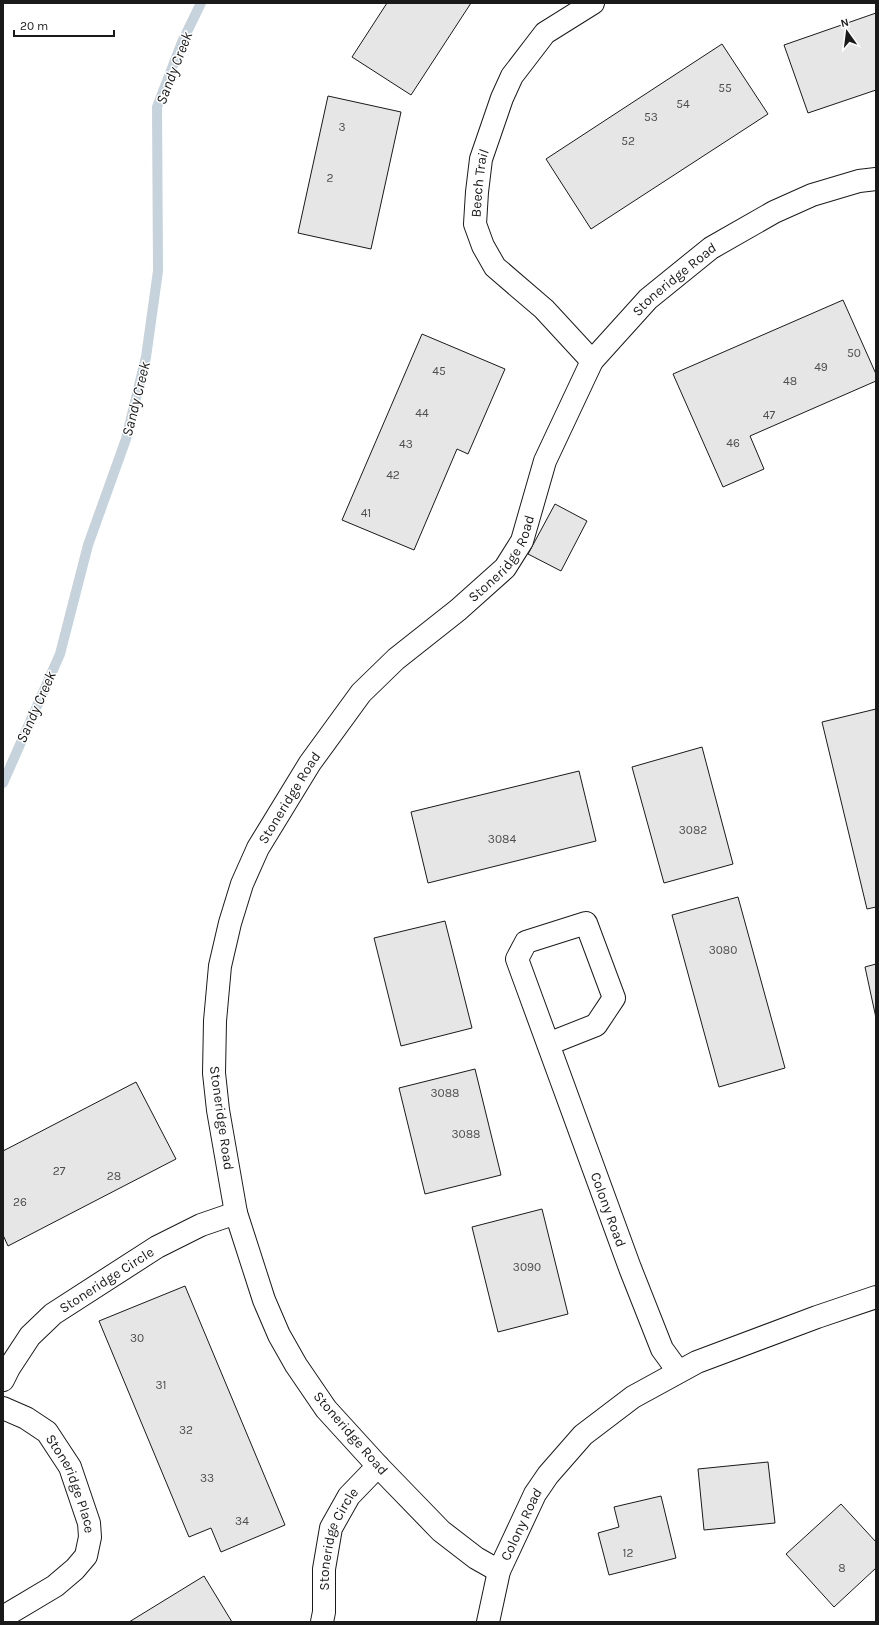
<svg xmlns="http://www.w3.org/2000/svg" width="879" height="1625" font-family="Karla,sans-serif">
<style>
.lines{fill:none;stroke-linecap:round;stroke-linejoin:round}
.stream{stroke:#c6d2dc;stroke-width:10}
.building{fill:#e6e6e6;stroke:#1a1a1a}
.minor-casing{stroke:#1a1a1a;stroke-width:24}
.minor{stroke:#fff;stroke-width:22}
.labels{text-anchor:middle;stroke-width:3;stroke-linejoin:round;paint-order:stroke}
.number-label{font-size:12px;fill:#4d4d4d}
.street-label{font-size:14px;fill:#1a1a1a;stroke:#fff}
.water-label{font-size:15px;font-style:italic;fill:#1a1a1a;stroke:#fff}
</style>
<rect width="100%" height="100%" fill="#fff"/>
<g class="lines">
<polyline class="stream" points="3,783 60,654 88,545 126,439 146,357 158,271 157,107 182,42 201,3"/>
</g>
<g class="building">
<polygon points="387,3 471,3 411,95 352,57"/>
<polygon points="876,13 876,90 808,113 784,45"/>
<polygon points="722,44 768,114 591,229 546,159"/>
<polygon points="328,96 401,112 371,249 298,233"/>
<polygon points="843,300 876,374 876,381 750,436 764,469 723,487 673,374"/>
<polygon points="422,334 505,369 468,454 457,449 414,550 342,520"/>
<polygon points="555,504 587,521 561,571 528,554"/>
<polygon points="876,709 876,907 867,909 822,722"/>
<polygon points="702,747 733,864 664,883 632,767"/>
<polygon points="579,771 596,841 428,883 411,812"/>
<polygon points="738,897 785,1068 719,1087 672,915"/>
<polygon points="445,921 472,1028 401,1046 374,938"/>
<polygon points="876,964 876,1018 865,967"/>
<polygon points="475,1069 501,1175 425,1194 399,1088"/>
<polygon points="136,1082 176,1159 8,1246 3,1235 3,1151"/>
<polygon points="542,1209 568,1314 498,1332 472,1227"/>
<polygon points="185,1286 285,1525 221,1552 211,1528 189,1537 99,1321"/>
<polygon points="768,1462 775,1523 704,1530 698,1469"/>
<polygon points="661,1496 676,1558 609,1575 598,1533 619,1527 614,1507"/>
<polygon points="841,1504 876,1542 876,1568 834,1607 786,1554"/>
<polygon points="204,1576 232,1622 129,1622"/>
</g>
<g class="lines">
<defs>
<g id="minor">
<path id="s1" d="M 592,361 L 544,309 L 495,267 L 483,246 L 475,224 L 477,192 L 481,159 L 502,98 L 512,76 L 545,33 L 593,3"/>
<path id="s2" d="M 548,1044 L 596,1025 L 614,998 L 586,923 L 526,942 L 517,959 L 630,1268 L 662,1349 L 678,1371"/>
<path id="s3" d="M 3,1380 L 9,1368 L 30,1336 L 53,1314 L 157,1247 L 201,1225 L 236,1213"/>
<path id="s4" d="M 3,1408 L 26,1418 L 47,1432 L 70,1467 L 89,1523 L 90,1537 L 86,1556 L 75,1569 L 55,1586 L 3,1617"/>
<path id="s5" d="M 499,1571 L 476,1558 L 441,1531 L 378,1466 L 326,1409 L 296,1365 L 279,1335 L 264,1300 L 236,1213 L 218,1110 L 214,1073 L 215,1021 L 220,966 L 230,923 L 242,884 L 258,848 L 310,763 L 361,693 L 396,659 L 458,610 L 505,568 L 522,541 L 545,461 L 592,361 L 648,299 L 711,248 L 774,212 L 812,195 L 859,181 L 876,179"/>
<path id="s6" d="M 322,1622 L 324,1612 L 324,1569 L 331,1528 L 349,1496 L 378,1466"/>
<path id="s7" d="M 488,1622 L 499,1571 L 535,1494 L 548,1475 L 583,1435 L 633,1397 L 697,1362 L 817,1317 L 876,1297"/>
</g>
</defs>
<use href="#minor" class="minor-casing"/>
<use href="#minor" class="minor"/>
</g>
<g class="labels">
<g class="number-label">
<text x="725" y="92">55</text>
<text x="683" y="108">54</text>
<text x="651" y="121">53</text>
<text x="342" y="131">3</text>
<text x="628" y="145">52</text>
<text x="330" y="182">2</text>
<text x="854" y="357">50</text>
<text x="821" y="371">49</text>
<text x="439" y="375">45</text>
<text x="790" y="385">48</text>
<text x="422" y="417">44</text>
<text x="769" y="419">47</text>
<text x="733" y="447">46</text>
<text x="406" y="448">43</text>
<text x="393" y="479">42</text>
<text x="366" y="517">41</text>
<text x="693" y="834">3082</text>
<text x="502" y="843">3084</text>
<text x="723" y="954">3080</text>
<text x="445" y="1097">3088</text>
<text x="466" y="1138">3088</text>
<text x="59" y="1175">27</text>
<text x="114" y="1180">28</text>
<text x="20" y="1206">26</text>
<text x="527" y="1271">3090</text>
<text x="137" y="1342">30</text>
<text x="161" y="1389">31</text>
<text x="186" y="1434">32</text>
<text x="207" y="1482">33</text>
<text x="242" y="1525">34</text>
<text x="628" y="1557">12</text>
<text x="842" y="1572">8</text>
</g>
<g class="street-label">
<text dy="5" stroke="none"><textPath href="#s1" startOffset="224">Beech Trail</textPath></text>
<text dy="5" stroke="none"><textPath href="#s5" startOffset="1548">Stoneridge Road</textPath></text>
<text dy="5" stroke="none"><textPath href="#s5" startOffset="1212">Stoneridge Road</textPath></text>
<text dy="5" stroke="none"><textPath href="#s5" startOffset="888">Stoneridge Road</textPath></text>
<text transform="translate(222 1118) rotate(82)" y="5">Stoneridge Road</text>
<text dy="5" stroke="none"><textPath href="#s2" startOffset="513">Colony Road</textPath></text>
<text dy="5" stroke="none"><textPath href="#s3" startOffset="147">Stoneridge Circle</textPath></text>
<text transform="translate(351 1433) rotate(49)" y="5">Stoneridge Road</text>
<text dy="5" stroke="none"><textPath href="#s4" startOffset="108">Stoneridge Place</textPath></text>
<text dy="5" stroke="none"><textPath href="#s7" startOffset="104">Colony Road</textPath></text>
<text dy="5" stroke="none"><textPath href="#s6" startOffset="86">Stoneridge Circle</textPath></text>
</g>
<g class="water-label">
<text transform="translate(174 68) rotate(-69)" y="5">Sandy Creek</text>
<text transform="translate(136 399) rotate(-76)" y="5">Sandy Creek</text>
<text transform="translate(36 707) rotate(-66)" y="5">Sandy Creek</text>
</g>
</g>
<rect width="879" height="1625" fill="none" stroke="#1a1a1a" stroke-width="8"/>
<g transform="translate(847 32) rotate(346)" stroke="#ffffff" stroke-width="3" paint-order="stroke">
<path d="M0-3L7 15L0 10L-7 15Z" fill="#1a1a1a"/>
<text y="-6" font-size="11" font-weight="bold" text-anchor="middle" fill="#1a1a1a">N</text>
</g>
<path d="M14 30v6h100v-6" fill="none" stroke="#1a1a1a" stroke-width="2"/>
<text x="20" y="30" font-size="12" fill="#1a1a1a" stroke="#ffffff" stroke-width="3" paint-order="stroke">20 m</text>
</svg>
